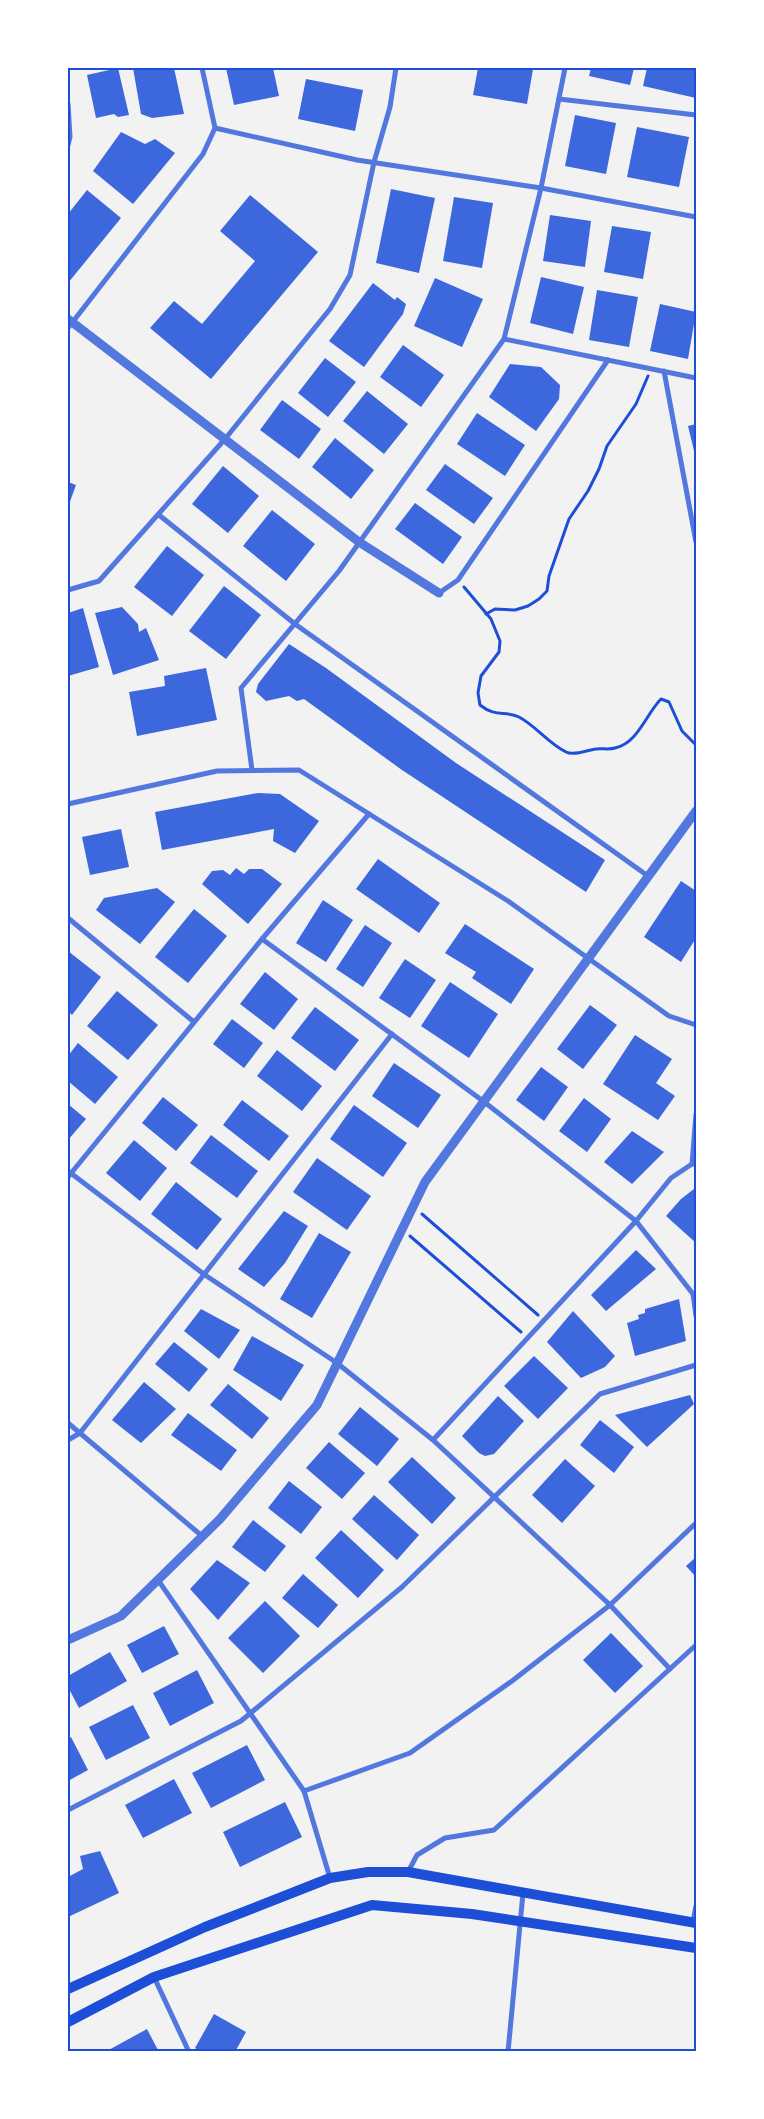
<svg xmlns="http://www.w3.org/2000/svg" width="764" height="2119" font-family="'Public Sans',sans-serif">
<style>
.building{fill:#3d67dc}
.lines{fill:none;stroke-linecap:round;stroke-linejoin:round}
.path{stroke:#1d4ed8;stroke-width:3}
.minor{stroke:#5277de;stroke-width:5}
.tertiary{stroke:#5277de;stroke-width:9}
.secondary{stroke:#1d4ed8;stroke-width:10}
.neatline{fill:none;stroke:#1d4ed8;stroke-width:2}
</style>
<rect width="100%" height="100%" fill="#f2f2f2"/>
<g class="building">
<polygon points="118,68 129,115 118,117 114,114 96,118 87,75"/>
<polygon points="133,68 174,68 184,114 152,118 141,114"/>
<polygon points="226,68 273,68 279,96 234,105"/>
<polygon points="478,68 533,69 527,104 473,95"/>
<polygon points="591,68 634,68 630,85 589,76"/>
<polygon points="647,68 696,68 696,98 643,86"/>
<polygon points="306,79 363,90 355,131 298,119"/>
<polygon points="575,115 616,123 606,174 565,166"/>
<polygon points="637,127 689,137 679,187 627,177"/>
<polygon points="121,132 145,144 155,139 175,153 133,204 93,171"/>
<polygon points="391,189 435,198 419,273 376,263"/>
<polygon points="87,190 121,218 68,283 68,214"/>
<polygon points="250,195 318,252 211,379 150,328 174,301 202,324 255,261 220,231"/>
<polygon points="454,197 493,203 482,268 443,261"/>
<polygon points="550,215 591,221 585,267 543,261"/>
<polygon points="612,226 651,232 643,279 604,272"/>
<polygon points="541,277 584,287 573,334 530,323"/>
<polygon points="435,278 483,299 462,347 414,326"/>
<polygon points="373,283 395,300 397,297 406,304 403,314 364,367 329,341"/>
<polygon points="597,290 638,297 629,347 589,340"/>
<polygon points="660,304 696,312 688,359 650,351"/>
<polygon points="403,345 444,375 421,407 380,377"/>
<polygon points="325,358 356,382 328,417 298,393"/>
<polygon points="510,364 541,367 560,385 559,399 536,431 489,397"/>
<polygon points="367,391 408,424 384,454 343,421"/>
<polygon points="282,400 321,429 299,459 260,430"/>
<polygon points="477,413 525,445 505,476 457,444"/>
<polygon points="696,424 696,459 688,426"/>
<polygon points="335,438 374,470 351,499 312,467"/>
<polygon points="445,464 493,498 474,524 426,490"/>
<polygon points="223,466 259,496 228,533 192,504"/>
<polygon points="68,482 76,485 68,507"/>
<polygon points="415,503 462,537 443,564 395,529"/>
<polygon points="272,510 315,544 286,581 243,546"/>
<polygon points="167,546 204,575 172,616 134,587"/>
<polygon points="224,586 261,615 226,659 189,631"/>
<polygon points="122,607 138,624 139,632 146,628 159,660 113,675 95,613"/>
<polygon points="83,608 99,667 68,676 68,613"/>
<polygon points="289,644 326,668 456,763 605,860 586,892 402,770 304,699 297,701 289,696 266,701 256,692 258,684"/>
<polygon points="206,668 217,720 137,736 129,692 165,686 164,676"/>
<polygon points="258,793 280,794 319,821 295,853 273,841 274,829 162,850 155,812"/>
<polygon points="121,829 129,867 90,875 82,837"/>
<polygon points="378,859 440,903 419,933 356,889"/>
<polygon points="236,868 244,874 249,869 262,869 282,884 248,924 202,884 212,871 223,870 230,875"/>
<polygon points="681,881 696,891 696,938 681,962 644,937"/>
<polygon points="157,888 175,902 140,944 96,910 104,898"/>
<polygon points="323,900 353,920 326,962 296,943"/>
<polygon points="194,909 227,936 188,983 155,957"/>
<polygon points="465,924 534,969 511,1004 472,978 476,972 445,953"/>
<polygon points="365,925 392,943 363,987 336,969"/>
<polygon points="68,951 101,977 72,1015 68,1011"/>
<polygon points="405,959 436,980 410,1018 379,998"/>
<polygon points="265,972 298,999 274,1030 240,1004"/>
<polygon points="450,982 498,1014 469,1058 421,1026"/>
<polygon points="117,991 158,1025 128,1060 87,1026"/>
<polygon points="590,1005 617,1025 583,1069 557,1049"/>
<polygon points="315,1007 359,1040 335,1071 291,1038"/>
<polygon points="232,1019 263,1043 244,1068 213,1044"/>
<polygon points="635,1035 672,1059 656,1083 675,1096 658,1120 603,1084"/>
<polygon points="78,1043 118,1077 95,1104 68,1081 68,1056"/>
<polygon points="277,1050 322,1086 302,1111 257,1076"/>
<polygon points="394,1063 441,1095 418,1128 372,1096"/>
<polygon points="541,1067 568,1087 544,1121 516,1100"/>
<polygon points="163,1097 198,1125 176,1151 142,1123"/>
<polygon points="584,1098 611,1119 587,1152 559,1131"/>
<polygon points="242,1100 289,1136 269,1161 223,1125"/>
<polygon points="68,1104 86,1119 68,1140"/>
<polygon points="354,1105 407,1143 383,1177 330,1139"/>
<polygon points="632,1131 664,1152 632,1184 604,1162"/>
<polygon points="211,1135 258,1171 237,1198 190,1163"/>
<polygon points="134,1140 167,1168 140,1201 106,1173"/>
<polygon points="317,1158 371,1196 347,1230 293,1192"/>
<polygon points="176,1182 222,1219 197,1250 151,1214"/>
<polygon points="694,1189 696,1189 696,1243 666,1216 681,1199"/>
<polygon points="284,1211 308,1226 285,1263 264,1287 238,1269"/>
<polygon points="319,1233 351,1252 312,1318 280,1299"/>
<polygon points="636,1250 656,1269 606,1311 591,1295"/>
<polygon points="679,1299 686,1341 635,1356 627,1323 639,1319 638,1315 645,1313 645,1309"/>
<polygon points="201,1309 240,1330 219,1359 184,1331"/>
<polygon points="573,1311 615,1356 605,1367 581,1378 547,1342"/>
<polygon points="252,1336 304,1365 281,1401 233,1370"/>
<polygon points="174,1342 208,1369 189,1392 155,1364"/>
<polygon points="534,1356 568,1388 538,1419 504,1386"/>
<polygon points="144,1382 176,1409 141,1443 112,1420"/>
<polygon points="228,1384 269,1418 252,1439 210,1405"/>
<polygon points="690,1395 694,1404 647,1447 615,1415"/>
<polygon points="498,1396 524,1421 494,1454 485,1456 479,1453 462,1436"/>
<polygon points="360,1407 399,1439 377,1466 338,1434"/>
<polygon points="188,1413 237,1450 221,1471 171,1435"/>
<polygon points="600,1420 634,1447 614,1473 580,1445"/>
<polygon points="329,1442 365,1473 342,1499 306,1468"/>
<polygon points="412,1457 456,1498 432,1524 388,1482"/>
<polygon points="565,1459 595,1486 562,1523 532,1495"/>
<polygon points="289,1481 322,1507 301,1534 268,1508"/>
<polygon points="374,1495 419,1535 397,1560 352,1519"/>
<polygon points="253,1520 286,1546 265,1572 232,1547"/>
<polygon points="341,1530 384,1570 358,1598 315,1558"/>
<polygon points="696,1557 696,1577 686,1566"/>
<polygon points="217,1560 250,1583 218,1620 190,1589"/>
<polygon points="303,1574 338,1605 318,1628 282,1598"/>
<polygon points="265,1601 300,1636 263,1673 228,1638"/>
<polygon points="164,1626 179,1654 142,1673 127,1645"/>
<polygon points="611,1633 643,1666 615,1693 583,1660"/>
<polygon points="110,1652 127,1681 79,1708 68,1687 68,1676"/>
<polygon points="197,1670 214,1703 170,1726 153,1693"/>
<polygon points="133,1705 150,1738 106,1760 89,1727"/>
<polygon points="71,1737 88,1770 68,1781 68,1739"/>
<polygon points="247,1745 265,1780 211,1808 192,1773"/>
<polygon points="174,1779 192,1813 143,1838 125,1805"/>
<polygon points="285,1802 302,1837 240,1867 223,1832"/>
<polygon points="100,1851 119,1893 68,1917 68,1877 83,1869 80,1856"/>
<polygon points="214,2014 246,2032 235,2052 201,2052 195,2048"/>
<polygon points="147,2029 159,2052 105,2052"/>
</g>
<g class="lines">
<g class="path">
<path d="M 464,587 L 491,619 L 500,641 L 499,652 L 481,676 L 478,693 L 480,705 C 496,718 505,710 519,717 C 536,726 548,743 566,752 C 574,756 587,750 596,749 C 602,748 609,750 615,748 C 638,743 646,714 661,699 L 669,702 L 682,731 L 696,745"/>
<polyline points="486,614 495,609 515,610 528,606 539,599 547,591 549,576 569,519 588,491 599,469 607,446 636,404 648,376"/>
<polyline points="422,1214 538,1315"/>
<polyline points="410,1236 521,1332"/>
</g>
<g class="minor">
<polyline points="559,99 696,115"/>
<polyline points="68,104 70,137 68,145"/>
<polyline points="215,128 357,160 541,188 696,217"/>
<polyline points="68,328 203,154 215,128 202,68"/>
<polyline points="504,339 696,378"/>
<polyline points="664,371 696,542"/>
<polyline points="159,515 295,624 648,876"/>
<polyline points="68,590 99,581 225,439 330,309 350,275 374,162 390,107 396,68"/>
<polyline points="439,593 458,580 608,360"/>
<polyline points="252,770 241,688 339,571 504,339 541,188 565,68"/>
<polyline points="68,804 217,771 299,770 508,901 669,1016 696,1025"/>
<polyline points="68,918 194,1022"/>
<polyline points="262,939 483,1101 636,1221 693,1294 696,1316"/>
<polyline points="692,1164 696,1114"/>
<polyline points="68,1171 205,1275 337,1363 433,1440 610,1605 670,1669"/>
<polyline points="68,1177 262,939 369,814"/>
<polyline points="68,1423 202,1536"/>
<polyline points="68,1440 80,1433 392,1034"/>
<polyline points="433,1440 636,1221 671,1178 692,1164 696,1164"/>
<polyline points="158,1580 304,1791 330,1878"/>
<polyline points="304,1791 410,1753 512,1681 610,1605 696,1523"/>
<polyline points="68,1810 241,1721 402,1587 600,1394 696,1365"/>
<polyline points="408,1872 417,1855 445,1838 494,1830 696,1645"/>
<polyline points="693,1922 696,1906"/>
<polyline points="154,1977 189,2052"/>
<polyline points="508,2052 523,1893"/>
</g>
<g class="tertiary">
<polyline points="68,319 359,542 439,593"/>
<polyline points="68,1640 121,1616 220,1519 317,1405 425,1182 696,811"/>
</g>
<g class="secondary">
<polyline points="68,1989 205,1927 330,1878 368,1872 408,1872 696,1923"/>
<polyline points="68,2022 154,1977 372,1905 472,1914 696,1948"/>
</g>
</g>
<rect width="764" height="2119" fill="none" stroke="#ffffff" stroke-width="138"/>
<rect x="69" y="69" width="626" height="1981" class="neatline"/>
</svg>
